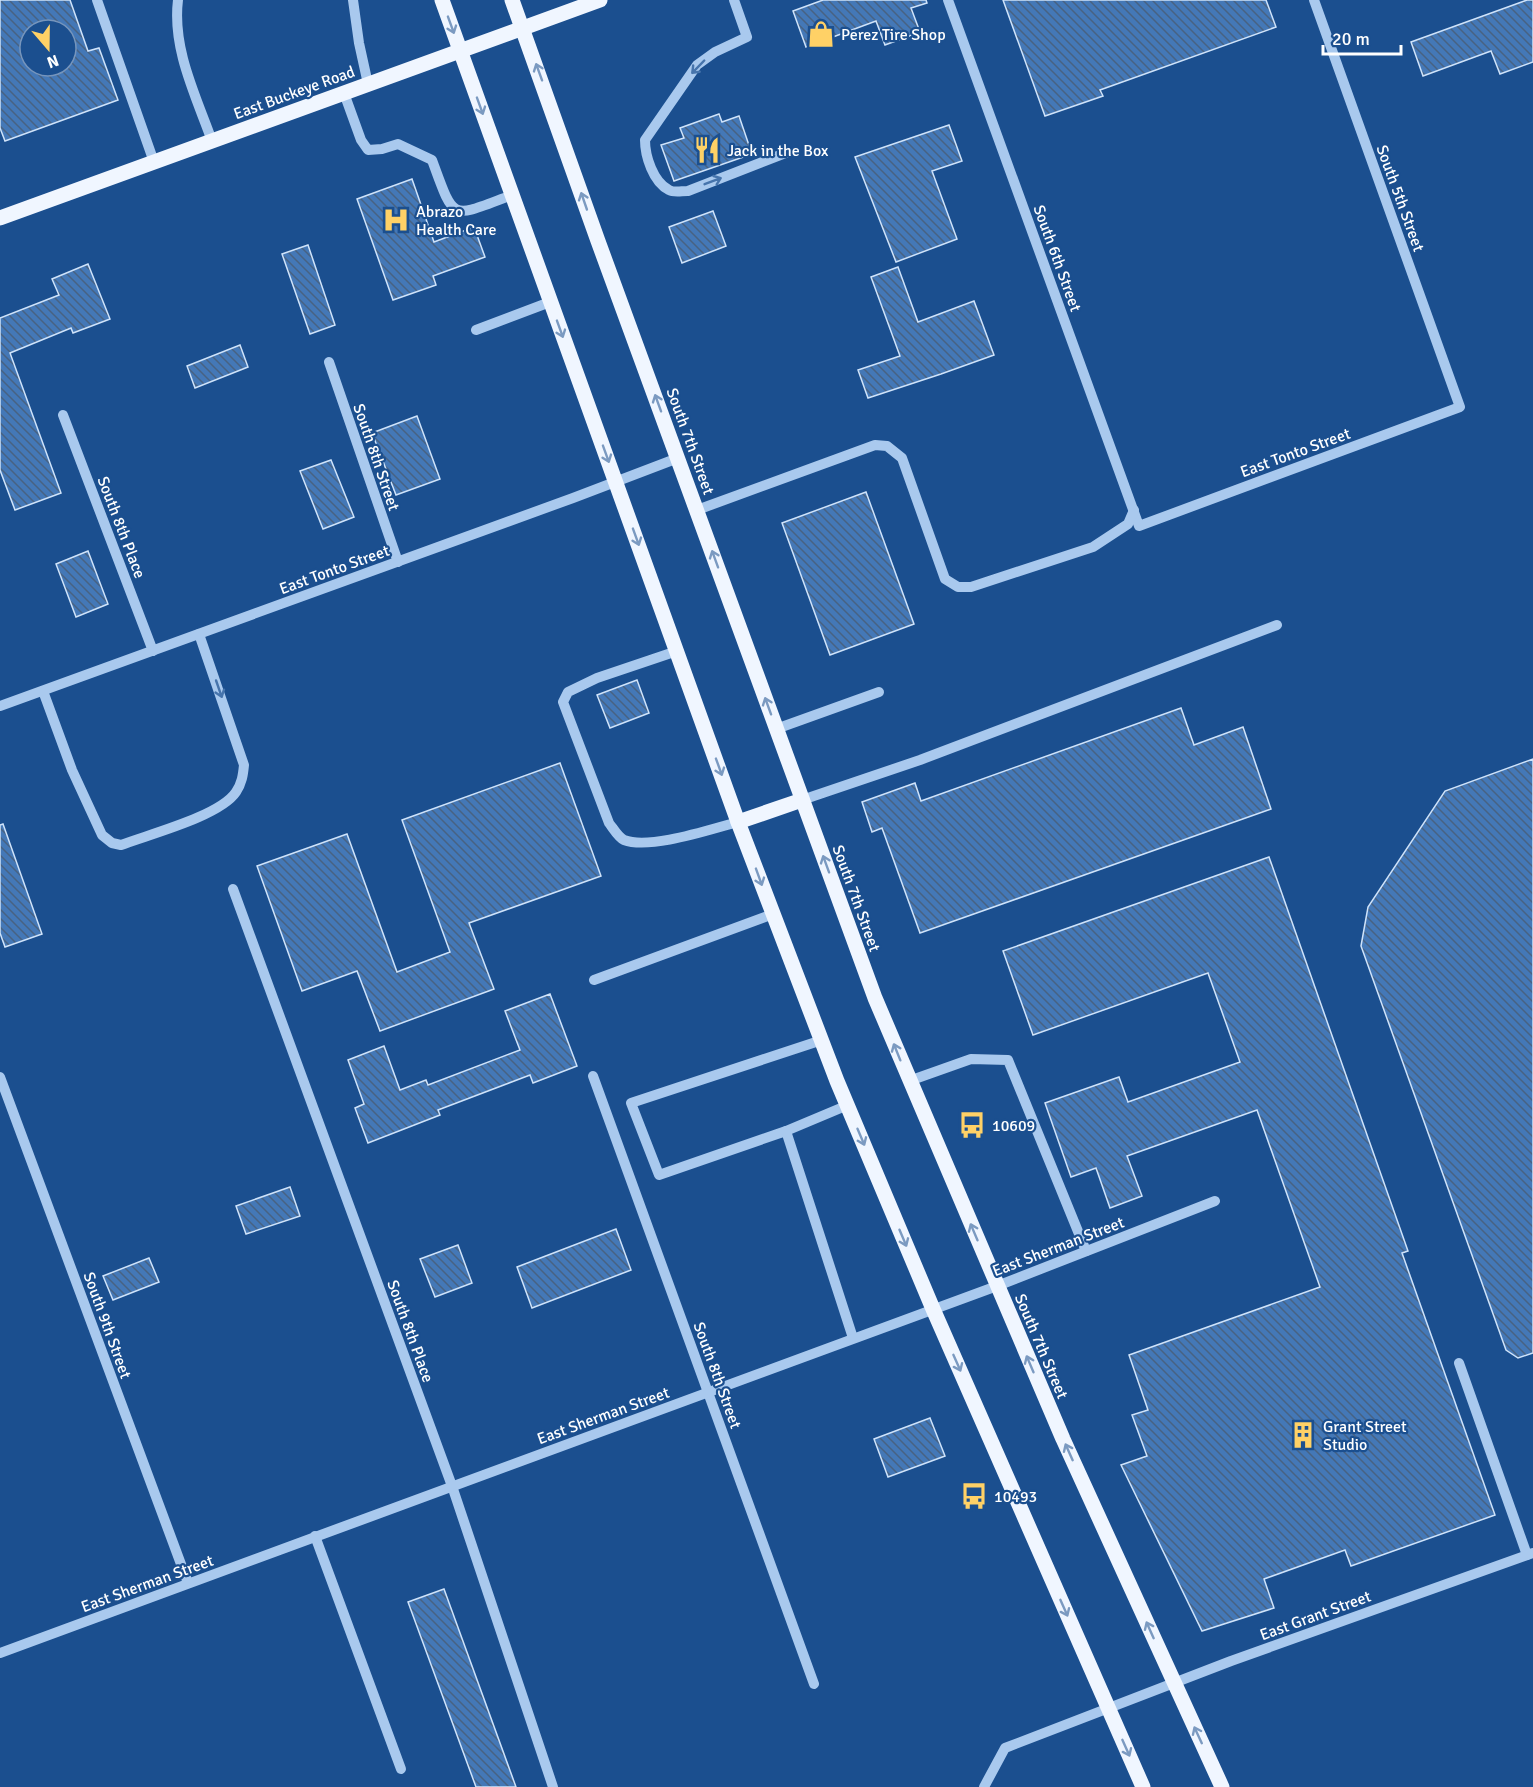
<svg xmlns="http://www.w3.org/2000/svg" width="1533" height="1787" font-family="Signika,sans-serif">
<style>
.building{fill:url(#building-back-hatch);stroke:#cfe3fa;stroke-width:1.5;fill-rule:evenodd}
.lines{fill:none;stroke-linecap:round;stroke-linejoin:round}
.minor{stroke:#a9c9ee;stroke-width:10}
.major{stroke:#f0f6ff;stroke-width:15}
.oneway{stroke:#7b9ac1}
.oneway2{stroke:#4674ac}
.labels{text-anchor:middle;stroke-width:4.5;stroke-linejoin:round;paint-order:stroke}
.poi-label{font-size:16px;fill:#fff;stroke:#1b4f8f;text-anchor:start}
.street-label{font-size:16px;fill:#fff;stroke:#1b4f8f}
</style>
<defs>
<pattern id="building-back-hatch" width="6" height="6" patternUnits="userSpaceOnUse" patternTransform="scale(1.5)"><rect width="6" height="6" fill="#4478b7"/><path d="M-1 5l2 2M0 0l6 6M5-1l2 2" fill="none" stroke="#486282"/></pattern>
</defs>
<rect width="100%" height="100%" fill="#1b4f8f"/>
<g class="building">
<path d="M 0,0 L 70,0 L 88,51 L 99,48 L 118,100 L 5,141 L 0,128 ZM 30,30 L 66,30 L 66,66 L 30,66 Z"/>
<polygon points="823,0 926,0 927,3 911,8 920,32 885,45 876,21 806,47 793,11"/>
<polygon points="1003,0 1266,0 1276,27 1100,90 1103,96 1045,116"/>
<polygon points="1527,0 1533,0 1533,62 1500,74 1491,51 1423,76 1411,42"/>
<polygon points="719,114 722,122 739,116 752,154 674,181 661,145 684,138 680,128"/>
<polygon points="949,125 962,161 932,171 957,239 896,262 855,157"/>
<polygon points="412,179 434,242 474,227 485,257 433,276 436,285 393,300 357,199"/>
<polygon points="713,211 726,246 682,263 669,227"/>
<polygon points="308,245 335,325 310,334 282,254"/>
<polygon points="88,264 110,319 73,333 71,328 10,353 61,493 15,510 0,470 0,318 59,295 52,279"/>
<polygon points="898,267 918,322 974,301 994,355 941,374 868,398 858,370 900,356 871,277"/>
<polygon points="240,345 248,367 195,388 187,366"/>
<polygon points="417,416 440,479 396,495 372,433"/>
<polygon points="331,460 354,517 323,529 300,471"/>
<polygon points="866,492 914,624 830,655 782,523"/>
<polygon points="88,551 108,604 76,617 56,564"/>
<polygon points="637,680 649,713 610,728 597,695"/>
<polygon points="1181,708 1194,745 1243,727 1271,809 920,933 882,828 872,832 862,802 915,783 921,801"/>
<polygon points="1533,759 1533,1353 1518,1358 1506,1350 1361,946 1368,907 1445,791"/>
<polygon points="560,763 601,876 469,923 494,989 380,1031 357,971 302,991 257,866 347,834 397,972 450,952 402,820"/>
<polygon points="3,824 42,934 5,947 0,933 0,825"/>
<polygon points="1269,857 1408,1251 1402,1253 1495,1515 1351,1566 1345,1550 1264,1579 1274,1608 1202,1631 1121,1465 1147,1456 1132,1415 1148,1410 1129,1355 1320,1287 1257,1110 1127,1156 1142,1196 1110,1208 1096,1168 1071,1177 1045,1103 1119,1077 1128,1102 1240,1062 1208,973 1033,1035 1003,951"/>
<polygon points="550,994 577,1066 533,1083 530,1075 438,1110 440,1115 368,1143 355,1108 364,1104 348,1060 384,1046 400,1090 426,1080 428,1085 520,1050 505,1011"/>
<polygon points="290,1187 300,1216 246,1234 236,1206"/>
<polygon points="616,1229 631,1270 532,1308 517,1267"/>
<polygon points="458,1245 472,1283 435,1297 420,1259"/>
<polygon points="149,1258 159,1282 113,1300 103,1276"/>
<polygon points="930,1418 945,1456 888,1477 874,1439"/>
<polygon points="444,1589 516,1787 476,1787 408,1602"/>
</g>
<g class="lines">
<g class="minor">
<polyline points="97,0 154,162"/>
<path d="M 178,0 C 172,49 196,96 212,141"/>
<polyline points="353,0 359,43 368,84"/>
<path d="M 734,0 L 747,37 L 715,52 L 697,65 L 645,140 C 645,156 653,182 669,190 C 674,193 681,191 688,191 L 788,152"/>
<polyline points="948,0 1139,526 1460,407 1314,0"/>
<path d="M 344,93 L 361,140 L 368,150 L 382,149 L 398,144 L 432,160 C 455,223 450,218 512,195"/>
<polyline points="476,330 550,302"/>
<polyline points="329,362 398,562"/>
<polyline points="63,415 153,651"/>
<polyline points="697,510 875,445 887,446 902,458 945,579 958,587 971,587 1093,547 1128,524 1134,510"/>
<path d="M 677,651 L 597,678 L 568,692 L 563,702 L 609,823 C 613,828 618,837 624,840 C 650,850 711,829 738,822"/>
<path d="M 43,691 L 72,770 L 102,835 L 112,843 L 121,845 C 150,834 220,816 236,792 C 242,783 243,775 244,765 L 199,634"/>
<polyline points="0,706 573,498 678,458"/>
<polyline points="776,729 879,692"/>
<polyline points="802,800 920,760 1277,625"/>
<polyline points="233,889 452,1486 553,1787"/>
<polyline points="594,980 773,914"/>
<polyline points="822,1040 631,1103 659,1175 786,1131 853,1338"/>
<polyline points="593,1076 814,1684"/>
<polyline points="0,1077 188,1583"/>
<polyline points="909,1081 971,1059 1008,1060 1086,1251"/>
<polyline points="786,1131 848,1105"/>
<polyline points="1459,1363 1527,1555"/>
<polyline points="315,1536 401,1769"/>
<polyline points="0,1653 997,1286 1215,1201"/>
<polyline points="984,1787 1005,1748 1231,1661 1533,1553"/>
</g>
<g class="major">
<polyline points="442,0 738,822 837,1081 933,1309 1143,1787"/>
<polyline points="512,0 598,241 875,998 1063,1439 1222,1787"/>
<polyline points="0,218 600,0"/>
<polyline points="738,822 802,800"/>
</g>
</g>
<defs><path id="oneway-shaft" d="M-6 0H5M1.5-3L5.5 0L1.5 3" fill="none" stroke-width="1.6" stroke-linecap="round" stroke-linejoin="round" transform="scale(1.5)"/></defs>
<g class="oneway">
<use href="#oneway-shaft" transform="translate(451 25) rotate(70)"/>
<use href="#oneway-shaft" transform="translate(539 72) rotate(-110)"/>
<use href="#oneway-shaft" transform="translate(480 106) rotate(70)"/>
<use href="#oneway-shaft" transform="translate(584 201) rotate(-109)"/>
<use href="#oneway-shaft" transform="translate(560 329) rotate(70)"/>
<use href="#oneway-shaft" transform="translate(658 403) rotate(-110)"/>
<use href="#oneway-shaft" transform="translate(606 454) rotate(70)"/>
<use href="#oneway-shaft" transform="translate(636 537) rotate(70)"/>
<use href="#oneway-shaft" transform="translate(715 559) rotate(-110)"/>
<use href="#oneway-shaft" transform="translate(768 706) rotate(-110)"/>
<use href="#oneway-shaft" transform="translate(719 767) rotate(70)"/>
<use href="#oneway-shaft" transform="translate(826 864) rotate(-110)"/>
<use href="#oneway-shaft" transform="translate(759 877) rotate(70)"/>
<use href="#oneway-shaft" transform="translate(897 1052) rotate(-112)"/>
<use href="#oneway-shaft" transform="translate(861 1137) rotate(67)"/>
<use href="#oneway-shaft" transform="translate(974 1232) rotate(-113)"/>
<use href="#oneway-shaft" transform="translate(903 1238) rotate(67)"/>
<use href="#oneway-shaft" transform="translate(957 1363) rotate(66)"/>
<use href="#oneway-shaft" transform="translate(1030 1364) rotate(-113)"/>
<use href="#oneway-shaft" transform="translate(1069 1452) rotate(-114)"/>
<use href="#oneway-shaft" transform="translate(1064 1608) rotate(66)"/>
<use href="#oneway-shaft" transform="translate(1150 1630) rotate(-114)"/>
<use href="#oneway-shaft" transform="translate(1198 1735) rotate(-115)"/>
<use href="#oneway-shaft" transform="translate(1126 1748) rotate(66)"/>
</g>
<g class="oneway2">
<use href="#oneway-shaft" transform="translate(698 67) rotate(134)"/>
<use href="#oneway-shaft" transform="translate(713 181) rotate(-21)"/>
<use href="#oneway-shaft" transform="translate(219 689) rotate(71)"/>
</g>
<defs>
<symbol id="shop-bare" viewBox="-9 -9 18 18"><path d="M-5-2.5h2.3a2.7 3.5 0 0 1 5.4 0H5L5.5 6h-11ZM-1.5-2.5h3a1.5 2.3 0 0 0-3 0Z" fill="#ffd166" stroke="#1b4f8f" stroke-width="2.5" paint-order="stroke"/></symbol>
<symbol id="restaurant-bare" viewBox="-9 -9 18 18"><path d="M-5-6h1v4h1v-4h1v4h1v-4h1v5L-1.5 .5V6h-2V.5L-5-1ZM5-6V6H3V1.5H1.5Q1.5-4 5-6Z" fill="#ffd166" stroke="#1b4f8f" stroke-width="2.5" paint-order="stroke"/></symbol>
<symbol id="hospital-bare" viewBox="-9 -9 18 18"><path d="M-5-5h3v3.5h4V-5h3V5h-3V1.5h-4V5h-3Z" fill="#ffd166" stroke="#1b4f8f" stroke-width="2.5" paint-order="stroke"/></symbol>
<symbol id="bus-bare" viewBox="-9 -9 18 18"><path d="M-5-6H5V4H4V6H2V4H-2V6H-4V4H-5ZM-3.5-4V0h7V-4ZM-3.5 1.2v1.5H-2V1.2ZM2 1.2v1.5H3.5V1.2Z" fill="#ffd166" stroke="#1b4f8f" stroke-width="2.5" paint-order="stroke"/></symbol>
<symbol id="building-bare" viewBox="-9 -9 18 18"><path d="M-4-6H4V6H1V3H-1V6H-4ZM-2.5-4.3h1.7v1.8h-1.7ZM.8-4.3h1.7v1.8H.8ZM-2.5-1h1.7V.8h-1.7ZM.8-1h1.7V.8H.8Z" fill="#ffd166" stroke="#1b4f8f" stroke-width="2.5" paint-order="stroke"/></symbol>
</defs>
<g fill-rule="evenodd">
<use href="#shop-bare" x="802" y="15" width="38" height="38"/>
<use href="#restaurant-bare" x="688" y="131" width="38" height="38"/>
<use href="#hospital-bare" x="377" y="201" width="38" height="38"/>
<use href="#bus-bare" x="953" y="1106" width="38" height="38"/>
<use href="#building-bare" x="1284" y="1416" width="38" height="38"/>
<use href="#bus-bare" x="955" y="1477" width="38" height="38"/>
</g>
<g class="labels">
<g class="poi-label">
<text x="841" y="40">Perez Tire Shop</text>
<text x="727" y="156">Jack in the Box</text>
<text x="416" y="217">Abrazo<tspan x="416" dy="18">Health Care</tspan></text>
<text x="992" y="1131">10609</text>
<text x="1323" y="1432">Grant Street<tspan x="1323" dy="18">Studio</tspan></text>
<text x="994" y="1502">10493</text>
</g>
<g class="street-label">
<text transform="translate(294 92) rotate(-20)" y="6">East Buckeye Road</text>
<text transform="translate(1401 198) rotate(70)" y="6">South 5th Street</text>
<text transform="translate(1058 258) rotate(70)" y="6">South 6th Street</text>
<text transform="translate(691 441) rotate(70)" y="6">South 7th Street</text>
<text transform="translate(1295 452) rotate(-20)" y="6">East Tonto Street</text>
<text transform="translate(377 457) rotate(71)" y="6">South 8th Street</text>
<text transform="translate(122 527) rotate(69)" y="6">South 8th Place</text>
<text transform="translate(334 569) rotate(-20)" y="6">East Tonto Street</text>
<text transform="translate(857 898) rotate(70)" y="6">South 7th Street</text>
<text transform="translate(1058 1246) rotate(-21)" y="6">East Sherman Street</text>
<text transform="translate(108 1325) rotate(70)" y="6">South 9th Street</text>
<text transform="translate(411 1331) rotate(70)" y="6">South 8th Place</text>
<text transform="translate(1042 1346) rotate(67)" y="6">South 7th Street</text>
<text transform="translate(718 1375) rotate(70)" y="6">South 8th Street</text>
<text transform="translate(603 1415) rotate(-20)" y="6">East Sherman Street</text>
<text transform="translate(147 1583) rotate(-20)" y="6">East Sherman Street</text>
<text transform="translate(1315 1615) rotate(-20)" y="6">East Grant Street</text>
</g>
</g>
<g transform="translate(48 48) rotate(160)"><circle r="28" fill="#1b4f8f" stroke="#7695bc" stroke-width="1.5"/>
<path d="M0-4.5L10 22L0 15L-10 22Z" fill="#ffd166"/>
<text y="-9" font-size="16" font-weight="bold" text-anchor="middle" fill="#ffffff">N</text>
</g>
<path d="M1323 45v9h78v-9" fill="none" stroke="#ffffff" stroke-width="3"/>
<text x="1332" y="45" font-size="18" fill="#ffffff" stroke="#1b4f8f" stroke-width="4.5" paint-order="stroke">20 m</text>
</svg>
